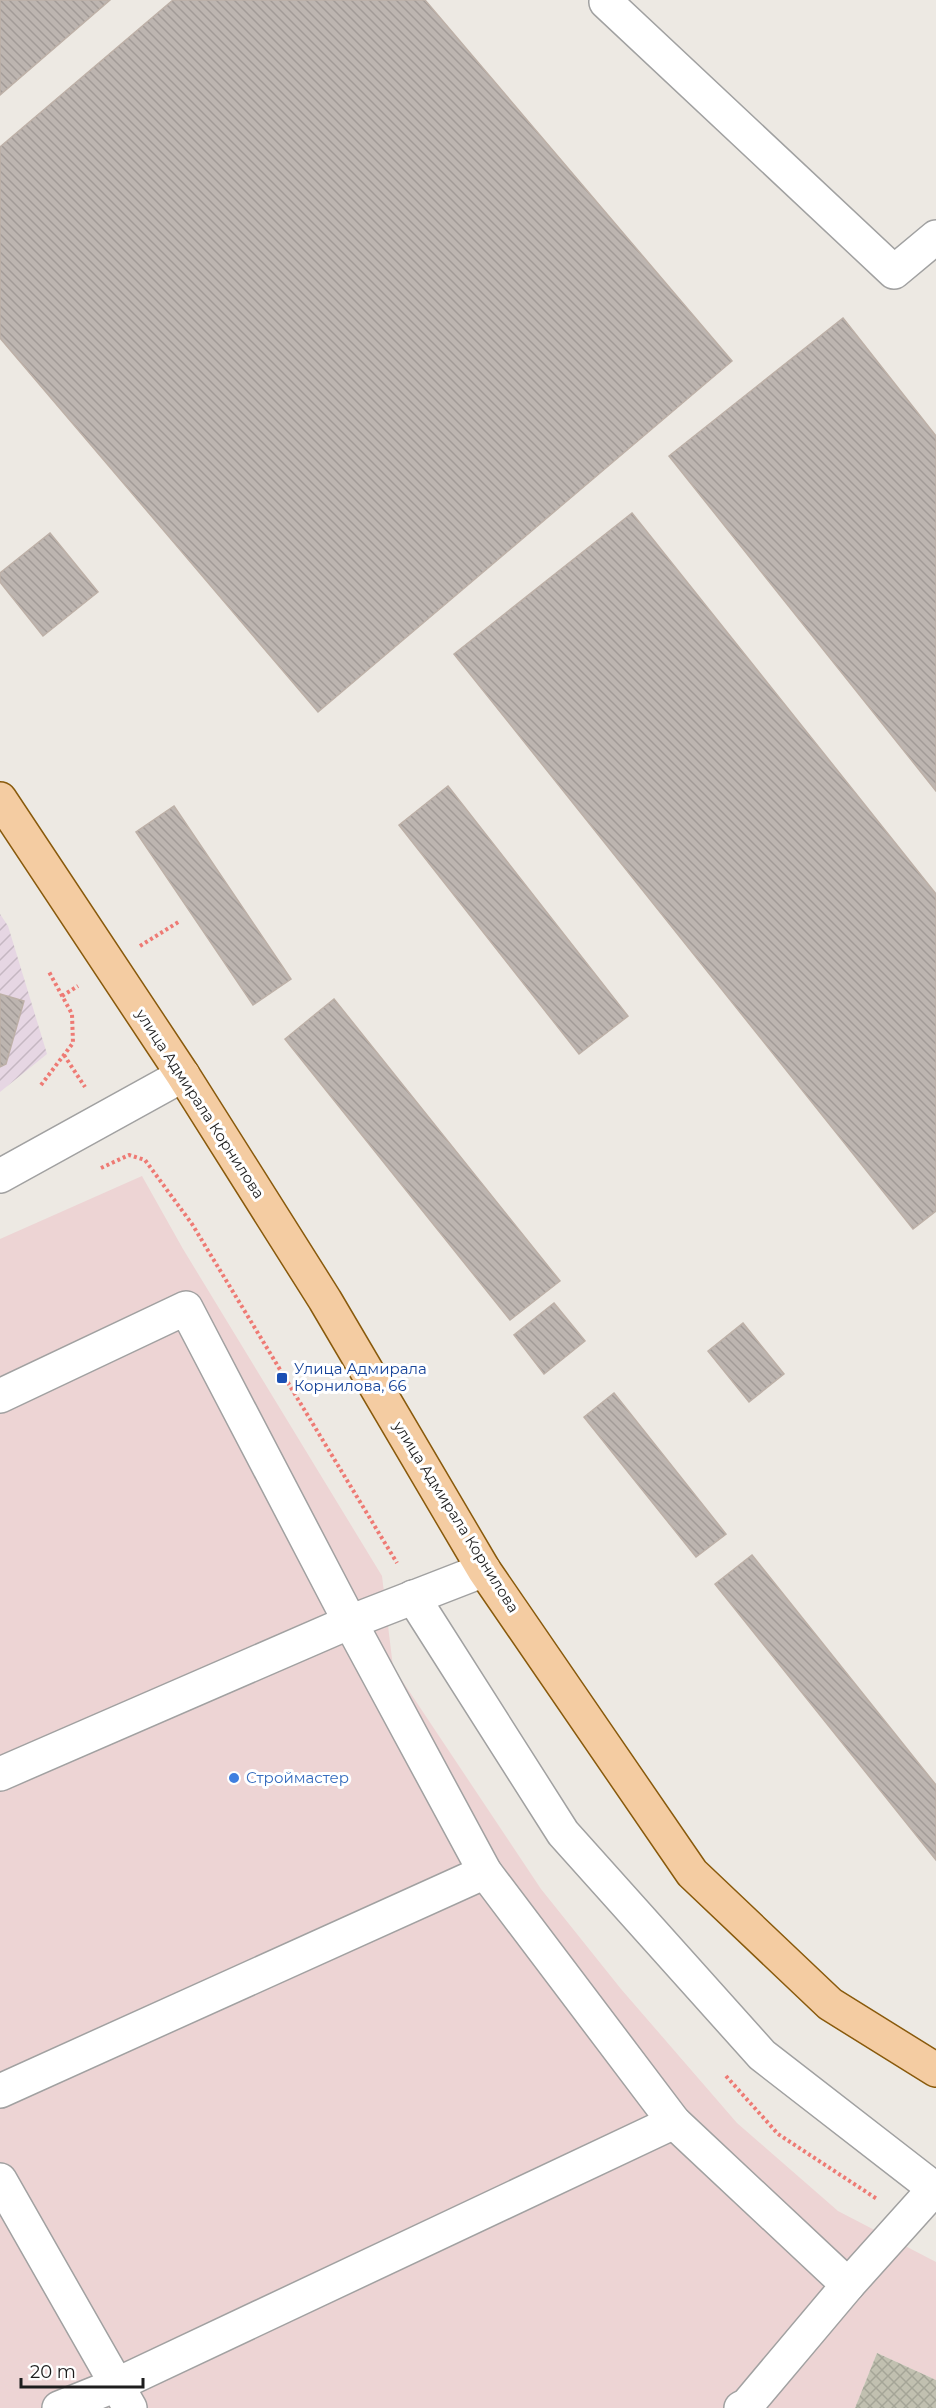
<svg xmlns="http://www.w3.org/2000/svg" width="936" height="2408" font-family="Montserrat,sans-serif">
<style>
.commercial{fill:#edd4d4}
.industrial{fill:url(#industrial-furrows)}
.construction{fill:url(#construction-cross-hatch)}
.building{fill:url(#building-back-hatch);stroke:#bdb0a7;stroke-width:1.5}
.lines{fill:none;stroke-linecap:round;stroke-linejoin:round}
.minor-casing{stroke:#a1a1a1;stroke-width:36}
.major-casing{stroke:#895a0c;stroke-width:36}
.path{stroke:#ee7a74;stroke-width:4;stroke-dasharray:3 3;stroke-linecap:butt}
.minor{stroke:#fff;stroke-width:33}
.major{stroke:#f4cca2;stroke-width:33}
.transit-dot{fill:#1a4fb4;stroke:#fff;stroke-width:2}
.shop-dot{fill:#3f7fe0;stroke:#fff;stroke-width:2}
.labels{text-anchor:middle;stroke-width:6;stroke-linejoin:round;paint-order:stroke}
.street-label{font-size:15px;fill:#1d1d1d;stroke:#fff}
.transit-label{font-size:15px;fill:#164399;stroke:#fff;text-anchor:start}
.shop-label{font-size:15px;fill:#366cbe;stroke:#fff;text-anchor:start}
</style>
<defs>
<pattern id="industrial-furrows" width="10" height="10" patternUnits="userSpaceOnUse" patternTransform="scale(1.5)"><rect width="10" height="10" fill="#e6d6e3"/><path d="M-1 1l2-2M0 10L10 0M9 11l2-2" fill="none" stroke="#c5b7c2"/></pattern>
<pattern id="construction-cross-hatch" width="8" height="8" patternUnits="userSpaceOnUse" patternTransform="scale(1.5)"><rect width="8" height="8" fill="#c1c0b0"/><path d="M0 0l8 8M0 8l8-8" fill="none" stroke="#a5a597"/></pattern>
<pattern id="building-back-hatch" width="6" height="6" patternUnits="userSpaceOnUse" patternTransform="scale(1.5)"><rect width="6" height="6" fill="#bdb5b0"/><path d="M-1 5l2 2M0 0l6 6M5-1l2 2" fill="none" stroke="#a29b97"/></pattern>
</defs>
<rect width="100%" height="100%" fill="#ede9e3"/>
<polygon class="commercial" points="142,1176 183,1249 382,1576 393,1667 541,1889 621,1989 737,2123 838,2211 936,2262 936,2380 877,2353 855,2408 0,2408 0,1239"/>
<polygon class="industrial" points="0,914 8,926 47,1054 0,1092"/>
<polygon class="construction" points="877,2353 936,2380 936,2408 855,2408"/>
<g class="building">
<polygon points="0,0 110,0 0,95"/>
<polygon points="173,0 425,0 732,361 318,712 0,338 0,147"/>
<polygon points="843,318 936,436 936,791 669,456"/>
<polygon points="632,513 936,894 936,1211 913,1229 454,654"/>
<polygon points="50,533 98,592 43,636 0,582 0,573"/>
<polygon points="448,786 628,1016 579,1054 399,825"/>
<polygon points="174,806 291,979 253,1005 136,832"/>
<polygon points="0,994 24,1001 6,1064 0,1067"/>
<polygon points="334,999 560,1281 510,1320 285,1039"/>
<polygon points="554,1303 585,1341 544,1374 514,1335"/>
<polygon points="743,1323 784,1374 749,1402 708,1351"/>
<polygon points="614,1393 726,1534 696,1557 584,1417"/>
<polygon points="752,1555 936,1785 936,1860 715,1584"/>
</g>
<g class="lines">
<defs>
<g id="minor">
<polyline points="606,2 894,272 936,237"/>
<polyline points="0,1176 183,1075"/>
<polyline points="0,1396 186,1308 350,1622 485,1872 674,2122 848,2285"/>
<polyline points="413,1597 563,1833 762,2055 936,2190"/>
<polyline points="0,1774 350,1622 484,1570"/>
<polyline points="0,2091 485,1872"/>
<polyline points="0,2180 130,2408"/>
<polyline points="59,2408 116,2385 674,2122"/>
<polyline points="741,2408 747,2405 848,2285 936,2187"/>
</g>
<polyline id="major" points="0,799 183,1075 325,1300 484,1570 692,1873 830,2004 936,2070"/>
</defs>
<use href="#minor" class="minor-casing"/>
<use href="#major" class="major-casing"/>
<g class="path">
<polyline points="140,946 180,921"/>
<polyline points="62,996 78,986"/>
<polyline points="64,1055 85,1087"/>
<polyline points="41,1085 73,1043 72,1014 48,970"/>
<polyline points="101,1168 129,1155 145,1160 192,1224 397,1563"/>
<polyline points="726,2076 778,2134 877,2199"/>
</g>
<use href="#minor" class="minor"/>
<use href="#major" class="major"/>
</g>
<rect class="transit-dot" x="276" y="1372" width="12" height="12" rx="3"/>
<circle class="shop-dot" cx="234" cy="1778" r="6"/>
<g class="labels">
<g class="street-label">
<text transform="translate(200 1104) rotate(57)" y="5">улица Адмирала Корнилова</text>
<text transform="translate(456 1517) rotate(58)" y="5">улица Адмирала Корнилова</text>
</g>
<g class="transit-label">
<text x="294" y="1374">Улица Адмирала<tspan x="294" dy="17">Корнилова, 66</tspan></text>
</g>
<g class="shop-label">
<text x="246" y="1783">Строймастер</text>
</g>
</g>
<path d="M21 2378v9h122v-9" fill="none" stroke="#1d1d1d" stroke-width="3"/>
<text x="30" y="2378" font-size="18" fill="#1d1d1d" stroke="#ffffff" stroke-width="4.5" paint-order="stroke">20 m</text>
</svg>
